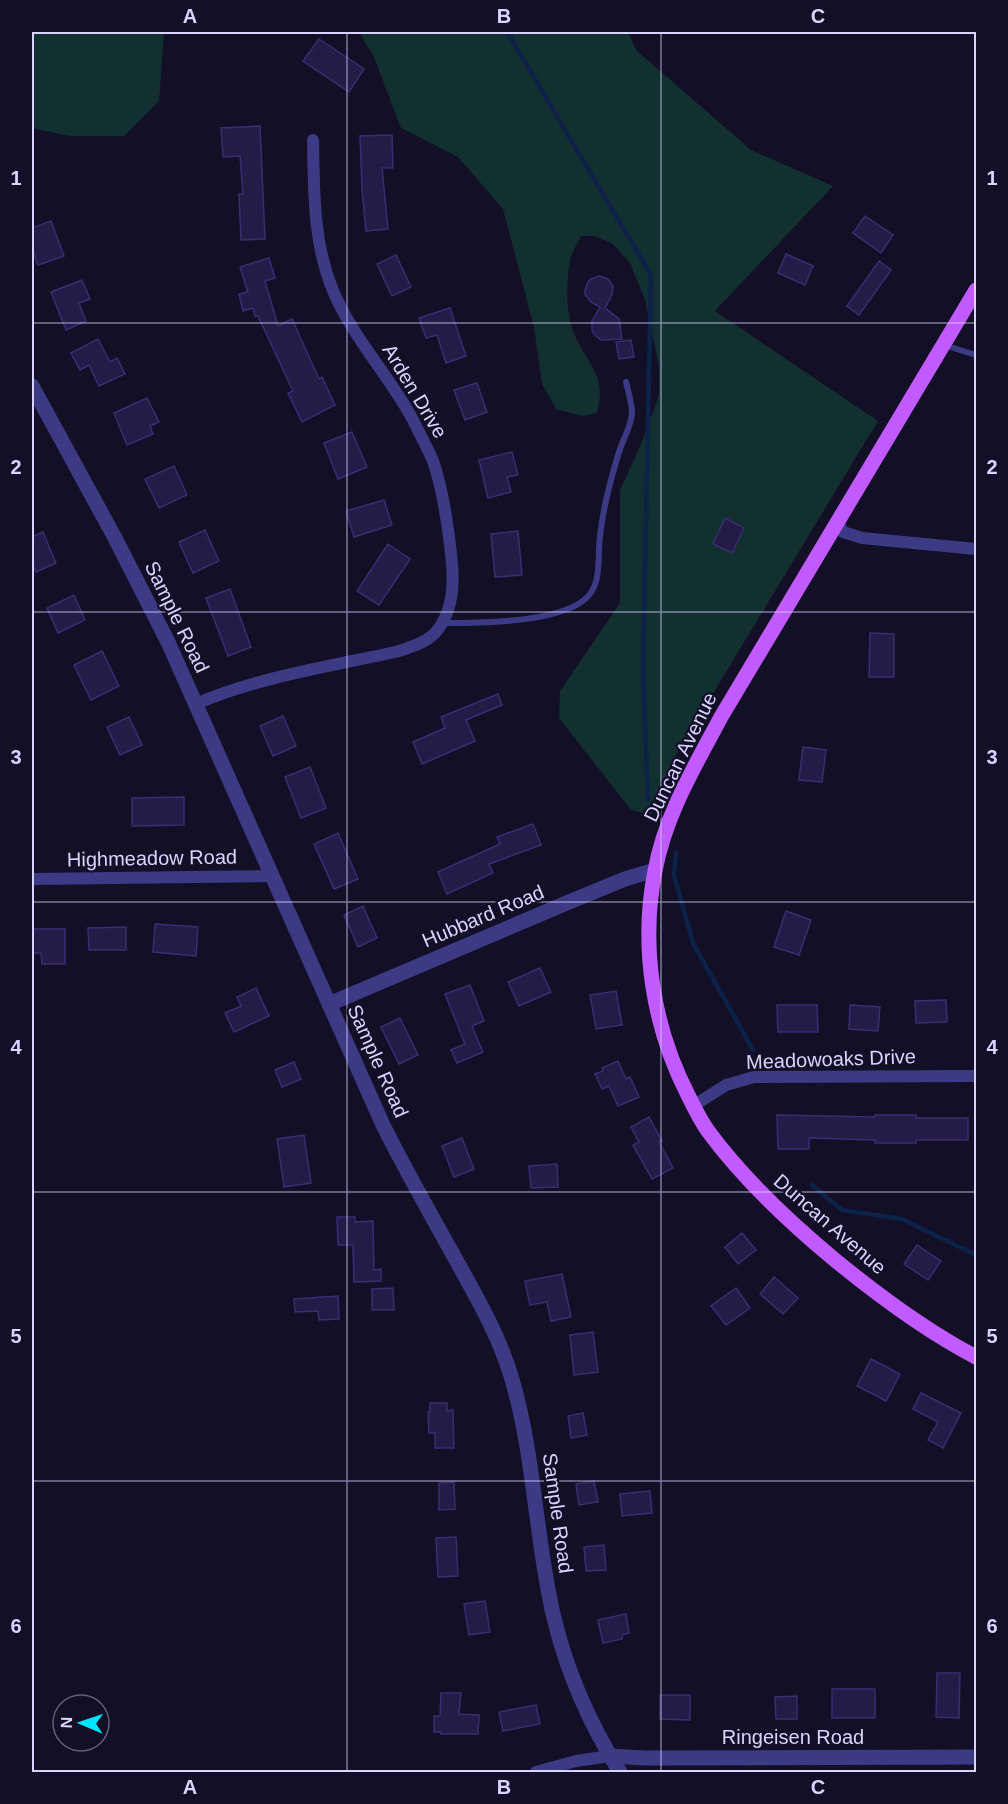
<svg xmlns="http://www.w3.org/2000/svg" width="1008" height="1804" font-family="Arial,sans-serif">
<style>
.green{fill:#12302f}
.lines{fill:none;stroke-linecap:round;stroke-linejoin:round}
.stream{stroke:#0c2248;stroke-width:4.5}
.building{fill:#241b47;stroke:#3b2d73;stroke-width:1.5}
.service{stroke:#3d3a85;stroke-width:6}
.minor{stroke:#3d3a85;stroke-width:12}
.tertiary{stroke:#3d3a85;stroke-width:15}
.primary{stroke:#c25bff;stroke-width:15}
.grid{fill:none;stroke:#d9d4ff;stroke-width:1.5;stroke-opacity:0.55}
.labels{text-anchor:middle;stroke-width:4.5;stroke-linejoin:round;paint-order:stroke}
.street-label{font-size:20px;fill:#d9d4ff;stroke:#130f26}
.neatline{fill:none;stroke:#d9d4ff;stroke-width:2}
.grid-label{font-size:20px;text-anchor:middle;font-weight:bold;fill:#d9d4ff}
</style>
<rect width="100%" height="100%" fill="#130f26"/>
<g class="green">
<polygon points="32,32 164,32 159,101 124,136 70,136 32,128"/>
<path d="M 359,32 L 628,32 L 636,50 L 751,150 L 833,186 L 715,311 L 878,421 L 674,758 L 651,815 L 631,810 L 559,718 L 560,691 L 620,603 L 620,490 L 642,442 L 659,395 L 659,366 L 645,300 L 630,263 L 613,244 L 594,236 L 581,236 C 577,244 571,253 570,261 C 566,282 566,312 573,331 C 585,364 608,372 597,413 L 583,416 L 556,409 L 542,384 L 534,327 L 503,209 L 458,157 L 401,128 L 374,57 Z"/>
</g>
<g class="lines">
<g class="stream">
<polyline points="507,32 651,275 643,670 648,800"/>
<polyline points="676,853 674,875 693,943 753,1050"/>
<polyline points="812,1185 842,1210 902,1219 976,1255"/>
</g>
</g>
<g class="building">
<polygon points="319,39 364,69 349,92 303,61"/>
<polygon points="260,126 265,239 241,240 239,194 243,194 240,156 223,157 221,128"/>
<polygon points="392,135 393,168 382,168 388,229 366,231 362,189 360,136"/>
<polygon points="865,216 893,235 881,253 853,233"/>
<polygon points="51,221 64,256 38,265 32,248 32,228"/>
<polygon points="786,254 813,266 805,285 778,273"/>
<polygon points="396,255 411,287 392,296 377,264"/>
<polygon points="269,258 275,278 265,281 278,326 292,319 319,379 322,377 335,405 302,422 288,393 293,391 258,316 255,316 253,308 243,311 239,294 248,292 240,267"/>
<polygon points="879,261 891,270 859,315 847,306"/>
<polygon points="599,276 608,279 613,286 612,295 605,308 619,319 622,339 601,340 594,334 592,330 592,321 600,307 591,302 585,294 585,290 588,282 591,279"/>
<polygon points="82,280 90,299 79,303 86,321 66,330 51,292"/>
<polygon points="450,308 466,356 446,363 437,335 426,338 419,318"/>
<polygon points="98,339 110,362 117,358 125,374 99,386 89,365 80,370 71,353"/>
<polygon points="631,340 634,357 619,359 616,342"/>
<polygon points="477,383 487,412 465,420 454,390"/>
<polygon points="147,398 159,422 150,426 153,434 127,445 114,413"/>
<polygon points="352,432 367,467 338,479 324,443"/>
<polygon points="512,452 518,475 507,477 511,492 488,498 479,460"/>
<polygon points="174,466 187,495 159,508 145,479"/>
<polygon points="384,500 392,525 354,537 346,511"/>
<polygon points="725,518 744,528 732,553 713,544"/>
<polygon points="205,530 219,561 193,573 179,542"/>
<polygon points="518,531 522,575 495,577 491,534"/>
<polygon points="43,532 56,563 36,572 32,563 32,537"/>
<polygon points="388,544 410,559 379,605 357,591"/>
<polygon points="230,589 251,647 228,656 206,598"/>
<polygon points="74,595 85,620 58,633 47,608"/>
<polygon points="870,633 894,634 894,677 869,677"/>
<polygon points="102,651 119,686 91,700 74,665"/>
<polygon points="498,694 502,705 466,720 475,741 422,764 413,742 445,728 441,717"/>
<polygon points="283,716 296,746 273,756 260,726"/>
<polygon points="129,717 142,745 120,755 107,727"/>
<polygon points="803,747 826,750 822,782 799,780"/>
<polygon points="310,767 326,808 301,818 285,777"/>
<polygon points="184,797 184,825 132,826 132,798"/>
<polygon points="533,824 541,845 489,864 493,873 447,894 438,872 500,844 497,837"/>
<polygon points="338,833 358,879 334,889 314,844"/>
<polygon points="363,906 377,938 358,947 344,915"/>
<polygon points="786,911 811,920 799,955 774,947"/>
<polygon points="155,924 198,927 196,956 153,952"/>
<polygon points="126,927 126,950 89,950 88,928"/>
<polygon points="32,929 65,929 65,964 42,964 41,953 32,953"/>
<polygon points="540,968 551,992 519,1006 508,982"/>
<polygon points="470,985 484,1021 472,1026 483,1052 457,1063 451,1050 465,1044 445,994"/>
<polygon points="256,988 269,1016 234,1032 225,1013 241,1006 237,997"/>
<polygon points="616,991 622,1025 596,1029 590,995"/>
<polygon points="946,1000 947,1022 916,1023 915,1001"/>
<polygon points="777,1005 817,1005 818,1032 778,1032"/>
<polygon points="850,1005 880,1007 878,1031 849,1029"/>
<polygon points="400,1018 418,1055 399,1064 381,1027"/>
<polygon points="618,1061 626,1079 630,1077 639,1097 618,1106 609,1086 602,1089 595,1074 603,1071 602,1068"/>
<polygon points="294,1062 301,1079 282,1087 275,1070"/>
<polygon points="777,1115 875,1117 875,1115 916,1115 916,1118 968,1118 968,1140 916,1140 916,1143 875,1143 875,1140 809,1138 809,1149 778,1149"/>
<polygon points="649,1117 662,1141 659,1142 673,1168 652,1179 633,1145 639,1142 631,1127"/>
<polygon points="304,1135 311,1183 284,1187 277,1139"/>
<polygon points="462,1138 474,1169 454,1177 442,1146"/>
<polygon points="557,1164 558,1187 531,1188 529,1166"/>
<polygon points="337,1217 355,1217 355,1222 373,1221 374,1270 381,1269 381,1281 354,1282 353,1245 338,1245"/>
<polygon points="742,1233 756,1250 738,1264 725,1247"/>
<polygon points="917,1245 941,1261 928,1280 904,1264"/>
<polygon points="562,1274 571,1317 551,1321 547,1302 530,1305 525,1281"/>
<polygon points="774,1277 798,1298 783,1314 760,1294"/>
<polygon points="393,1288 394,1310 372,1310 372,1289"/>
<polygon points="736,1288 750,1308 726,1325 711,1306"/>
<polygon points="338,1296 339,1319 319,1320 318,1311 295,1312 294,1299"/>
<polygon points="593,1332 598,1372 574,1375 570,1335"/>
<polygon points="871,1359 900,1374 886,1401 857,1386"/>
<polygon points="921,1393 961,1413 943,1448 928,1440 938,1422 913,1409"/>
<polygon points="430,1403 447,1403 447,1411 453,1410 454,1448 435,1448 435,1433 429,1433 428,1412 430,1412"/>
<polygon points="583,1413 587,1435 571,1438 568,1416"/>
<polygon points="594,1481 598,1502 579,1505 576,1484"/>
<polygon points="454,1482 455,1509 439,1510 439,1483"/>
<polygon points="650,1491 652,1513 622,1516 620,1494"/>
<polygon points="456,1537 458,1576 438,1577 436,1538"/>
<polygon points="604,1545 606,1570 586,1571 584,1547"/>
<polygon points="485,1601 490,1632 469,1635 464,1604"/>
<polygon points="626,1614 629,1633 622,1635 622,1639 603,1643 598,1620"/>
<polygon points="937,1673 960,1673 959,1718 936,1717"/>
<rect x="832" y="1689" width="43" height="29"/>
<polygon points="441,1693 461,1693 459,1714 479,1715 478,1734 441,1734 440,1732 434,1732 434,1716 440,1716"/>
<polygon points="660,1695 690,1695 690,1720 660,1719"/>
<polygon points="797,1696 797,1719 776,1719 775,1697"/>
<polygon points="536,1705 540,1724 503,1731 499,1712"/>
</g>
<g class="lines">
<g class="service">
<polyline points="944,345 976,355"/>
<path d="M 442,623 C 478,623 556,623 584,600 C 603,586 597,557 600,536 C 603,509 611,478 619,452 C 623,439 631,427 632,413 C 632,403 628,391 626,382"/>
</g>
<g class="minor">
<polyline points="838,522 843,532 862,538 976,549"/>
<path d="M 196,704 C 257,677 333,666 399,651 C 411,647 425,643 435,633 C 461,604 452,558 447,523 C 444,503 440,481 433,461 C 427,447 420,434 413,420 C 389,375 351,336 332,288 C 313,241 314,190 313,140"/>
<polyline points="32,879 273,876"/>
<polyline points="693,1106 726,1085 754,1077 976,1076"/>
<polyline points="536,1772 576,1761 610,1756"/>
</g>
<g class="tertiary">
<path d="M 32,386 L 115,538 L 168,642 L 383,1125 C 404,1167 427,1208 450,1249 C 472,1289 498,1332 511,1376 C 535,1455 535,1539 554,1618 C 567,1672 591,1726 620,1772"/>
<polyline points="329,1004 569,902 625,879 655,870"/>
<polyline points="610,1756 645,1758 976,1757"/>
</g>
<path class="primary" d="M 976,290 L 721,717 C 695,766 665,815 655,871 C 640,946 653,1027 688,1095 C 694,1107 700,1120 708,1131 C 744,1180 788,1221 835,1260 C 879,1296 926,1331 976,1357"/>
</g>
<path class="grid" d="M 347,32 L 347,1772M 661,32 L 661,1772M 32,323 L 976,323M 32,612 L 976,612M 32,902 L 976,902M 32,1192 L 976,1192M 32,1481 L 976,1481"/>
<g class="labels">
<g class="street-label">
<text transform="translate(415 391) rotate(59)" y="7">Arden Drive</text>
<text transform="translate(177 617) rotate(64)" y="7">Sample Road</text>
<text transform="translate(680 757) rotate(-64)" y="7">Duncan Avenue</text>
<text transform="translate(152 858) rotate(-1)" y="7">Highmeadow Road</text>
<text transform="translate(483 916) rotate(-23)" y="7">Hubbard Road</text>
<text transform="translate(831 1059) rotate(-2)" y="7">Meadowoaks Drive</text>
<text transform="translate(378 1061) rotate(66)" y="7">Sample Road</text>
<text transform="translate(830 1224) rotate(41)" y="7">Duncan Avenue</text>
<text transform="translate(558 1513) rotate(82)" y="7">Sample Road</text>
<text x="793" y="1744">Ringeisen Road</text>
</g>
</g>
<rect width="1008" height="1804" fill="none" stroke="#130f26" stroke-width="66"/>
<g transform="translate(81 1723) rotate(272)"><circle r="28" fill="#130f26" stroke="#625e7d" stroke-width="1.5"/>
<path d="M0-4.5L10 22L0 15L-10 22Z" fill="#00e5ff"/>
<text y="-9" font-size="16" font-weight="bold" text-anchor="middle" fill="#d9d4ff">N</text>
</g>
<rect x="33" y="33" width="942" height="1738" class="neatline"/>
<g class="grid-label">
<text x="190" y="23">A</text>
<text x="504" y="23">B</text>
<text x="818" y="23">C</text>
<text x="16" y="185">1</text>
<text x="992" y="185">1</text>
<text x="16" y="474">2</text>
<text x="992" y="474">2</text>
<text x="16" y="764">3</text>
<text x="992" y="764">3</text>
<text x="16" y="1054">4</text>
<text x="992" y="1054">4</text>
<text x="16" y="1343">5</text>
<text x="992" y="1343">5</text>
<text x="16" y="1633">6</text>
<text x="992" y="1633">6</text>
<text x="190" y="1794">A</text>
<text x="504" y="1794">B</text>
<text x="818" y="1794">C</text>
</g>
</svg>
